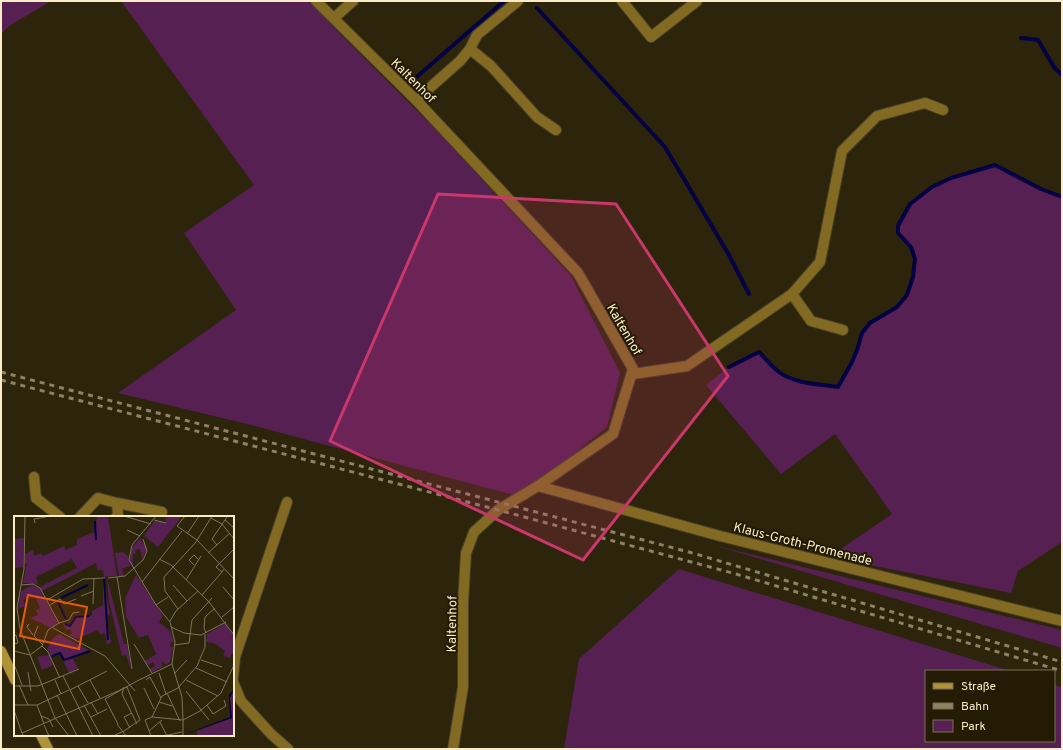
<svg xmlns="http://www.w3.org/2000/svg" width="1063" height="750" font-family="Overpass,sans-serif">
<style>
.green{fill:#562053}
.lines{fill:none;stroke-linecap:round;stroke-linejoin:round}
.stream{stroke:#050044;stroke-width:4}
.minor-casing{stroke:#4a4026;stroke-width:12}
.secondary-casing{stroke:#4a4026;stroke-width:12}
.minor{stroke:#826a22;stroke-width:10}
.secondary{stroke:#b09238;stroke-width:10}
.rail{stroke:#8d8264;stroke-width:3;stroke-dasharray:5 5;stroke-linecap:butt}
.marked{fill:#ca386b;fill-opacity:0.2;stroke:#ca386b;stroke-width:3;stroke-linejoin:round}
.labels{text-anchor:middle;stroke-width:4;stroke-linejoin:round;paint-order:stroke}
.street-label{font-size:13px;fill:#faecc7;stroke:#231b03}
.inset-river{fill:none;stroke:#050044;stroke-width:2}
.inset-road{fill:none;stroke:#7f7457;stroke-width:1}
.view{fill:#e8590c;fill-opacity:0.15;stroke:#e8590c;stroke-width:2}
.inset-edge{fill:none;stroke:#faecc7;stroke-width:2}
</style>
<rect width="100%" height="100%" fill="#2d240c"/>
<g class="green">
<polygon points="1,1 51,1 9,26 1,34"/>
<polygon points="121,1 309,1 336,30 439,133 571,276 620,373 607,427 556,468 514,495 247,424 118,393 236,310 184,233 254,185"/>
<path d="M 995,165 L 1041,189 L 1062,197 L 1062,542 L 1018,571 L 1011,593 L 829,557 L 892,514 L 835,434 L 781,474 L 706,385 L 729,367 L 759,352 C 765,358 772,367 779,372 C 795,384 819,385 838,387 L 852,362 L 857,350 L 862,333 L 870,323 L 897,307 L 907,295 L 913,277 L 915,259 L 911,247 L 898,233 L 898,226 L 910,204 L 932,187 L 951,178 Z"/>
<polygon points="713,545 1062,630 1062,648"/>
<polygon points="679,569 1010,671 926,671 926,741 1054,741 1054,685 1062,687 1062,749 564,749 579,659"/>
</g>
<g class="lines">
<g class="stream">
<polyline points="537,8 665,147 729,255 749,294"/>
<polyline points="1021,38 1038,40 1054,67 1062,75"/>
<polyline points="412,81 504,1"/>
<path d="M 729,367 L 759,352 C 765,358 772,367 779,372 C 795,384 819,384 838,387 L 852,362 L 857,350 L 862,333 L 870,323 L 897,307 L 907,295 L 913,277 L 915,259 L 911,247 L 898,233 L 898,226 L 910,204 L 932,187 L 951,178 L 995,165 L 1041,189 L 1062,197"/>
</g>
<defs>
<g id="minor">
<polyline points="316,1 416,100 578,273 633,369 613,434 538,486 498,510 474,532 466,553 463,603 463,687 453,749"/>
<polyline points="622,1 651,37 697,1"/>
<polyline points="334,18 353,1"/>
<polyline points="470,49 491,66 537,117 556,130"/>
<polyline points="416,100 460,61 470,49 477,35 518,1"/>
<polyline points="792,294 811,321 843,330"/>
<polyline points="633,374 687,366 792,294 820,262 842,151 877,116 925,103 943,110"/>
<polyline points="34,477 36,498 60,517"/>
<polyline points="538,486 720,536 1062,621"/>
<polyline points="117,503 162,512"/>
<polyline points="80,517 98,498 117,503 118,515 116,517"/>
<polyline points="233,678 235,657 287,502"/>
<polyline points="233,682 241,701 271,734 288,749"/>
</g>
<g id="secondary">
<polyline points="1,651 15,680"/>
<polyline points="41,735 48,749"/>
</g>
</defs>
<use href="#minor" class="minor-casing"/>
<use href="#secondary" class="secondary-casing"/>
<use href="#minor" class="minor"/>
<use href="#secondary" class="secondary"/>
<g class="rail">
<polyline points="1,372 689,552 1062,662"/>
<polyline points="1,380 517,515 736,574 1062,671"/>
</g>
</g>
<path class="marked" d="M 438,194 L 616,204 L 728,376 L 583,560 L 330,441 Z"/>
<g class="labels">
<g class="street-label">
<text transform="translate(414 80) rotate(45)" y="5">Kaltenhof</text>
<text transform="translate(625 329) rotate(60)" y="5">Kaltenhof</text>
<text transform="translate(803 543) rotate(14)" y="5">Klaus-Groth-Promenade</text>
<text transform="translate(451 624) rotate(-89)" y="5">Kaltenhof</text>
</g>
</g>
<g transform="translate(14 516)">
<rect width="220" height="220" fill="#2d240c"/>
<path d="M 83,0 L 94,0 L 103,60 L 90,61 L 89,54 L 83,54 L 82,47 L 28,75 L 26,71 L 63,52 L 58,43 L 22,61 L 24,68 L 9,67 L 13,47 L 11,48 L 11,38 L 19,34 L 20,40 L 27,37 L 29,40 L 50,30 L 52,34 L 63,29 L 63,23 L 81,16 ZM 151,0 L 168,0 L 144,31 L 130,20 L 140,5 L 152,6 ZM 10,22 L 9,51 L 0,52 L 0,23 ZM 126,22 L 133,33 L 128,43 L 126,33 L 121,34 L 122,37 L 119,38 L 119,52 L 116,44 L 118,32 ZM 109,36 L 114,40 L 116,50 L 108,53 L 110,60 L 105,60 L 101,37 ZM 122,59 L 149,100 L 145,106 L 156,115 L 160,126 L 157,126 L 156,130 L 159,131 L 156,146 L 152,149 L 148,145 L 148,151 L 139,156 L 136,153 L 141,150 L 139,146 L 134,149 L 131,145 L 142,138 L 134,119 L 125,122 L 112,101 L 111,82 ZM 89,62 L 96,99 L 92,100 L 97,126 L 93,129 L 91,117 L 86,119 L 84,114 L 63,123 L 54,119 L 58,118 L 56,113 L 52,114 L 49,108 L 56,110 L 62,101 L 75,101 L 78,99 L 78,95 L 89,89 ZM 93,62 L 110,128 L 113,128 L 117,154 L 112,139 L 108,140 L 95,85 ZM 18,69 L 25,72 L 44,107 L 37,112 L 16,102 L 24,99 L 22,94 L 26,92 L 20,78 L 9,84 L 12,90 L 4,93 L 7,75 ZM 212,107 L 220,121 L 220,138 L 217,138 L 216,142 L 209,140 L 211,135 L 200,127 L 192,126 L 193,118 ZM 45,118 L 76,135 L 58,141 L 64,152 L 55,157 L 46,137 L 37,140 L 33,133 L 39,122 ZM 35,139 L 39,149 L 28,154 L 23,141 ZM 220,176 L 220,220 L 183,220 L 183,215 L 218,202 L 216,182 Z" fill="#562053"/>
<path d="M 220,173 L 216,182 L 218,202 L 166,220 L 216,201 L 215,179 Z" fill="#050044"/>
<path class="inset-river" d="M 81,5 L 82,24M 90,62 L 94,124M 47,82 L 74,69M 44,86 L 52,103M 51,108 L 56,110 L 62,101 L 75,100M 38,140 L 46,137 L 50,144 L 76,135"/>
<path class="inset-road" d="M 11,0 L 10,53 L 3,92 L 6,113 L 41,202 L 55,220M 110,0 L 137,8M 142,0 L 118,29 L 115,44 L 142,89 L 156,106 L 161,126 L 158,148M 171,0 L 163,10 L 183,24 L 220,63M 197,2 L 208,8 L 220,23M 140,4 L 152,7M 211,4 L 220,12M 21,7 L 20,3 L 32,1M 113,14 L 126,20M 173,18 L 185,0M 203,29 L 198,23 L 213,1M 194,37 L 216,17M 145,43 L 157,49 L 195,86 L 220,119M 180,49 L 175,44 L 180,39 L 184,43M 210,53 L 208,56 L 202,51 L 220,33M 103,61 L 118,153M 94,62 L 111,60 L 129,44 L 133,35 L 129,23M 172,64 L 187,40M 128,66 L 168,15M 7,69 L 19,68 L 26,72 L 45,107 L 34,114 L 28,130 L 16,139M 159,69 L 173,85M 209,71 L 220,84M 188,79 L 208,56M 67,80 L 80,75M 33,84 L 69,63 L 91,62M 79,88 L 80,62M 36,89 L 46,83 L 50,88 L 62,83M 142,89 L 154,81M 164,93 L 151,75 L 150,61 L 182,26 L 198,0M 208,101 L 220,91M 156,105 L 162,95 L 184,75M 45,107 L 55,104 L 59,97 L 65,96M 13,110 L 15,108 L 13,111 L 19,119M 24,110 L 20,120 L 29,129M 157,111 L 170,117 L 187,119 L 212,106M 39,112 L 91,140 L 121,175M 192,117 L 190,112 L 191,101 L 201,92M 0,120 L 2,119 L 4,127 L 0,128M 120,128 L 138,157M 160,129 L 175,127 L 178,104 L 198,82M 28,130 L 34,136 L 46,162M 0,135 L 16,139M 187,144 L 208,151M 0,148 L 8,169M 182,152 L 213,166M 14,156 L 17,175M 145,157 L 152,178M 160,158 L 173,144M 49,160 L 79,220M 41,164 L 47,178M 76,164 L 86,182M 132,164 L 136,161 L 147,182M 172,164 L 204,180M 5,169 L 14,189M 0,170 L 24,170 L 65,153M 64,170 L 74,187M 110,171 L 108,178 L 123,208M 130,172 L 140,193M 56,174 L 93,155M 172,175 L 195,204M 153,177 L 166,205M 43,179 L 63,220M 77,186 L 84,198M 145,186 L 158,190M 0,189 L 23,189 L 55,174M 23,189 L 30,208M 70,189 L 87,220M 193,189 L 199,198 L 212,190 L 210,184M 0,194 L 9,220M 27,200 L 35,203 L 39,211M 77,201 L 93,193M 138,201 L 148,180 L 164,172 L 183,150 L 191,131 L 191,118M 146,206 L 153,220M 103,208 L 112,220M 104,208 L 91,183 L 123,165 L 158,148 L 168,181 L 169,204 L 186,195 L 207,177 L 220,149M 30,209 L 35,220M 116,212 L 110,201 L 118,197M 135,215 L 148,204M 8,217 L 113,171 L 126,204 L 110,215M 99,220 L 110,215M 137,220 L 131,204 L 138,201 L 169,204 L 169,220M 149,220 L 168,216"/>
<path class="view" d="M 14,79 L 73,91 L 65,133 L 6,120 Z"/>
<rect width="220" height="220" class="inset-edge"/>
</g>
<rect width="1063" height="750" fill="none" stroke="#faecc7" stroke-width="4"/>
<rect x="925" y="670" width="130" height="72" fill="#231b03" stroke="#796f51"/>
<rect x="933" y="683" width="20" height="6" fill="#b09238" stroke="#796f51"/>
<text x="961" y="690" font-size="12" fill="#faecc7">Straße</text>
<rect x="933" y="703" width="20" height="6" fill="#8d8264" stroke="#796f51"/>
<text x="961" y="710" font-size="12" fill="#faecc7">Bahn</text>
<rect x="933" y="720" width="20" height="12" fill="#562053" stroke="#796f51"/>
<text x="961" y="730" font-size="12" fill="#faecc7">Park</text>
</svg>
